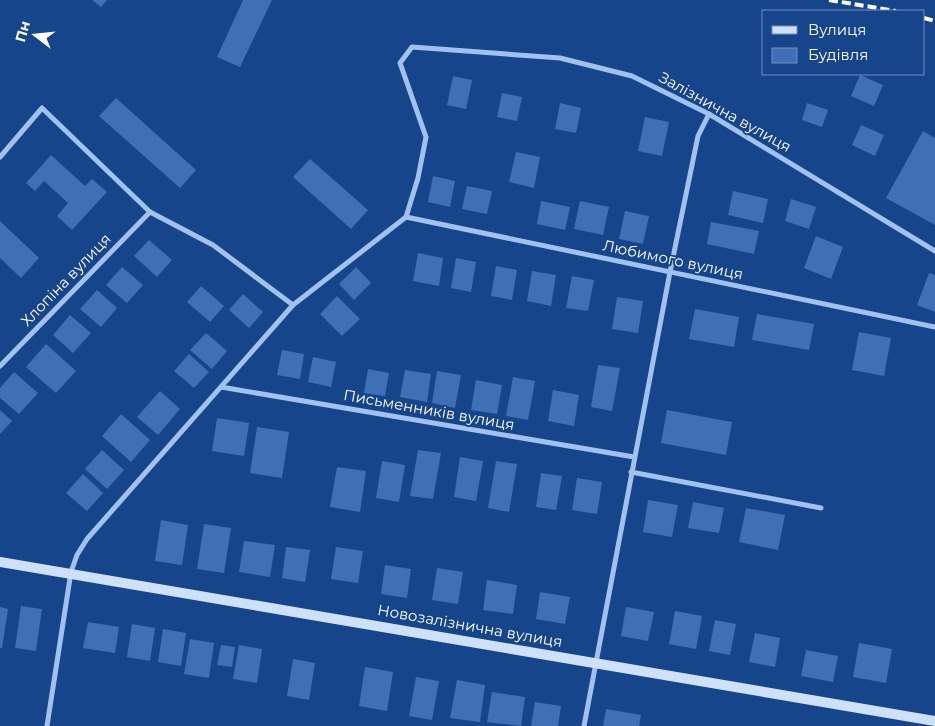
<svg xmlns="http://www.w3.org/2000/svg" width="935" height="726" font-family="Montserrat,sans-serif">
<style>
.building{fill:#3f6fb5}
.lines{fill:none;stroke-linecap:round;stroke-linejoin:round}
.street{stroke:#a1c1ef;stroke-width:5}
.secondary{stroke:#cfe0fa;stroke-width:10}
.rail{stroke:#fff;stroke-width:4;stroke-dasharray:9 4;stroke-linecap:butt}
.labels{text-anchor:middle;stroke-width:4;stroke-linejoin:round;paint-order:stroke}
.street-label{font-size:15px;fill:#fff;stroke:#17458c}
</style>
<rect width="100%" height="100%" fill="#17458c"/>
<g class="building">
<polygon points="92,0 107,0 101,7"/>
<polygon points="243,0 272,0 240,67 217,57"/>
<polygon points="860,75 883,85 874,106 851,96"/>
<polygon points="453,76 472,80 466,109 447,105"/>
<polygon points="502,93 522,97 517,121 497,117"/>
<polygon points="116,98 196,170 180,188 99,116"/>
<polygon points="560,103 581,108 576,133 555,129"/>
<polygon points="807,103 828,110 822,127 802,120"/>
<polygon points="645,117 669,122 662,156 638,151"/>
<polygon points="861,125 884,135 875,156 852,145"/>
<polygon points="923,131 935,138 935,225 886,198"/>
<polygon points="516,152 540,157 534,188 509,182"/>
<polygon points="51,155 85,186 92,179 107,192 72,230 57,216 68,203 44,181 35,191 26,183"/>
<polygon points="310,159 368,210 351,229 293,177"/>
<polygon points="433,176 455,181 450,207 428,202"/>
<polygon points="467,186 492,191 487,214 462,209"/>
<polygon points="733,191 768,199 763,223 728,215"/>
<polygon points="791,199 816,207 809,229 785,221"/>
<polygon points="541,201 570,207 565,230 537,224"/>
<polygon points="580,201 609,207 603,235 574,229"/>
<polygon points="625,211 649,216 643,244 619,239"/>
<polygon points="0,221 39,258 21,278 0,258"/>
<polygon points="711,222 759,231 754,254 707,244"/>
<polygon points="816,236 843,247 831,279 804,268"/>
<polygon points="149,240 172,260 157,277 134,256"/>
<polygon points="418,253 443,258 439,286 413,281"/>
<polygon points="456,258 476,262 471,292 451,288"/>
<polygon points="496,266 517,270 512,300 491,296"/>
<polygon points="122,267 143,285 127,303 106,285"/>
<polygon points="356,267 371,283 354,300 339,284"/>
<polygon points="532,271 556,275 551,306 527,301"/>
<polygon points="929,273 935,275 935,312 917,305"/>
<polygon points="572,276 594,280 588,311 566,308"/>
<polygon points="201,286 224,306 210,322 187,302"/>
<polygon points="97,290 117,308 101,327 80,309"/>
<polygon points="243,294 263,312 249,328 229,310"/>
<polygon points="337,296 360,319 342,336 320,314"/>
<polygon points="617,297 643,301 638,333 612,329"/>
<polygon points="695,309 739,317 734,347 689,339"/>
<polygon points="757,314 814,324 809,350 752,340"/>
<polygon points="70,315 91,333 73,353 53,335"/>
<polygon points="859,332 891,338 884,376 852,370"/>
<polygon points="206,333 227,351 212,369 190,350"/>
<polygon points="46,344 76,371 56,393 26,367"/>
<polygon points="282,350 304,354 300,379 277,375"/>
<polygon points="189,354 209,372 194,388 174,371"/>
<polygon points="313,357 336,362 331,387 308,382"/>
<polygon points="598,365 620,368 612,411 591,407"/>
<polygon points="368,369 389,373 385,396 364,393"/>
<polygon points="405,370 431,374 427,402 400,397"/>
<polygon points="437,371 461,375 455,408 432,403"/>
<polygon points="14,372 38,393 19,414 0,398 0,388"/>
<polygon points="513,377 535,381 528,420 506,416"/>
<polygon points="476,380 502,385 497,414 471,410"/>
<polygon points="553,390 579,395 574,426 548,421"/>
<polygon points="160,391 180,409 158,435 137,417"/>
<polygon points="0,410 12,421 0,434"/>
<polygon points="667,410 732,422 726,455 661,443"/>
<polygon points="121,414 150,440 131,462 102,436"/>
<polygon points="217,418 249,423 244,456 212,451"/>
<polygon points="257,427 289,432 282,478 250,473"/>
<polygon points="102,450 124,470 107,489 85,469"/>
<polygon points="418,450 441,453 433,499 410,496"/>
<polygon points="460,457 483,461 476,501 454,497"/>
<polygon points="382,461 405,465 399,502 376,498"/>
<polygon points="496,461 517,464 509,512 488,508"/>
<polygon points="337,467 366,471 360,512 330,507"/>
<polygon points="541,473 562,476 556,510 536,507"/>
<polygon points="83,474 103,493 87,511 66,493"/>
<polygon points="577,478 602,482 597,514 572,510"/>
<polygon points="648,500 678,505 672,537 643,532"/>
<polygon points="693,502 724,508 719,533 688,528"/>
<polygon points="746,508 785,515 778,550 739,542"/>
<polygon points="161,520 188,525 182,565 155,561"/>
<polygon points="204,524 231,528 224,573 197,569"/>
<polygon points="244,541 275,545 270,577 239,572"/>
<polygon points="286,547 310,550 305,582 282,578"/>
<polygon points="336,547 363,551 358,583 331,579"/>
<polygon points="385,565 411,569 407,598 381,594"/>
<polygon points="437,568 463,572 458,604 432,600"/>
<polygon points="487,580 517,585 513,614 483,610"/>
<polygon points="540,592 570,597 565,624 536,619"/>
<polygon points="21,606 42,609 36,651 15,648"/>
<polygon points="0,607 8,609 2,648 0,648"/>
<polygon points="626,607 654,612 648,641 621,636"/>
<polygon points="675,611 702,616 696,649 669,644"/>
<polygon points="715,620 736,624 730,655 709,651"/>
<polygon points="88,622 119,627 115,653 83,648"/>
<polygon points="132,624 155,628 150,661 127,657"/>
<polygon points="163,629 186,633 181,666 158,662"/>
<polygon points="755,633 780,638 775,667 749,662"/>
<polygon points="190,639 214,643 209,678 184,674"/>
<polygon points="859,643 892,649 886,683 853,677"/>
<polygon points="221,645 235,647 232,667 217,665"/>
<polygon points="239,645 262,649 257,683 233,679"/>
<polygon points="806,650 838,656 833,682 801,676"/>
<polygon points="293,659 315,663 309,700 287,696"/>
<polygon points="365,667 393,672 387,711 359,706"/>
<polygon points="416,677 439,681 432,720 409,716"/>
<polygon points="457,680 485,685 480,722 450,718"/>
<polygon points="492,692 525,697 521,726 487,722"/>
<polygon points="535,702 561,706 558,726 531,726"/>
<polygon points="606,709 641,715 639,726 603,726"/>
</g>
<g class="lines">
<g class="street">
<polyline points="0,157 42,108 150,212 213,245 293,305"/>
<polyline points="406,217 935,327"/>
<polyline points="0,366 150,212"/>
<polyline points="221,387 634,457"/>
<polyline points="631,472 821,508"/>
<polyline points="47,726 71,572 77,555 87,539 293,305 406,217 418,178 426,137 400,63 412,47 560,58 632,76 709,114 935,251"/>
<polyline points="584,726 670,272 698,136 709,114"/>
</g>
<polyline class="secondary" points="0,562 935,721"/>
<g class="rail">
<polyline points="829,0 896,11"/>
<polyline points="924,18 935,21"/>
</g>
</g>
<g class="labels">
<g class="street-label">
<text transform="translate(725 112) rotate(29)" y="5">Залізнична вулиця</text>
<text transform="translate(673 260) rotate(12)" y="5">Любимого вулиця</text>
<text transform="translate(66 280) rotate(-46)" y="5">Хлопіна вулиця</text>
<text transform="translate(429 410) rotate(10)" y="5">Письменників вулиця</text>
<text transform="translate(470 626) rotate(10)" y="5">Новозалізнична вулиця</text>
</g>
</g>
<rect x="762" y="10" width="162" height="65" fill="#17458c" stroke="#748fba"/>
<rect x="772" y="26" width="25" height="8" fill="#cfe0fa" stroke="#748fba"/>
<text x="808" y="35" font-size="15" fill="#ffffff">Вулиця</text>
<rect x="772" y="48" width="25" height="15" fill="#3f6fb5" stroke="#748fba"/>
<text x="808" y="60" font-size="15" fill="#ffffff">Будівля</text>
<g transform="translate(35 35) rotate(286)" stroke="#17458c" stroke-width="4" paint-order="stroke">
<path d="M0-4L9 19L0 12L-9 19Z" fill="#ffffff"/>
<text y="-8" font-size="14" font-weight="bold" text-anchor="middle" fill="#ffffff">Пн</text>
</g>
</svg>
